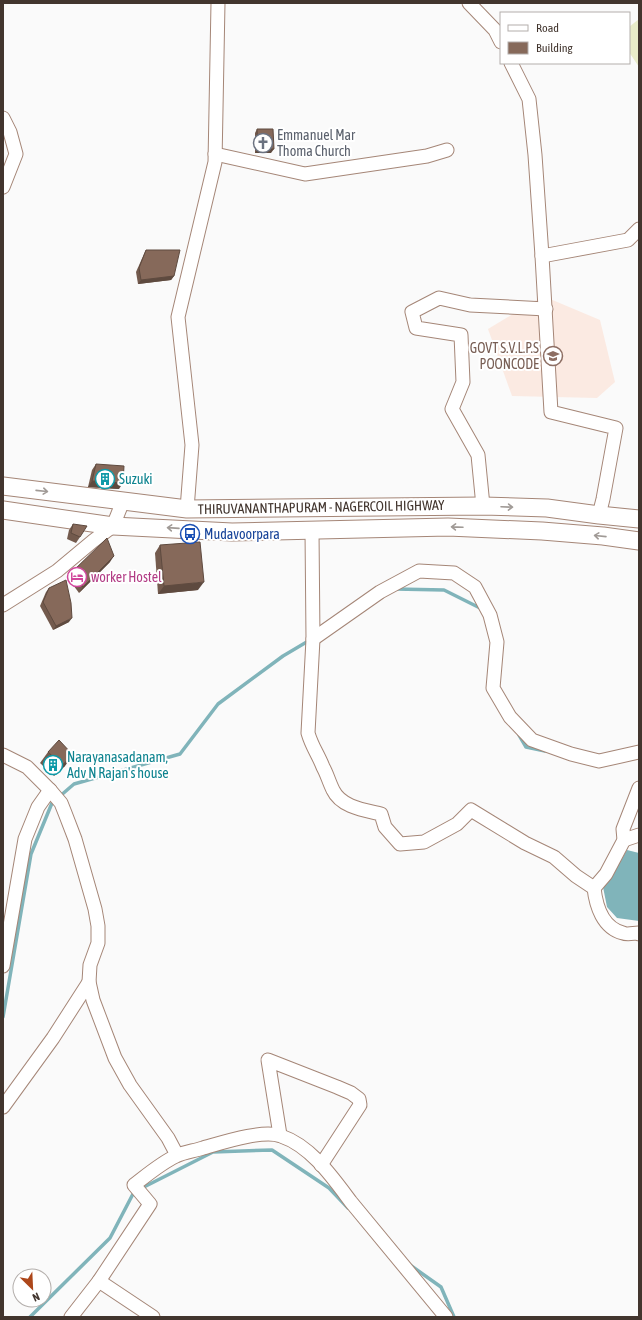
<svg xmlns="http://www.w3.org/2000/svg" width="642" height="1320" font-family="'Asap Condensed',sans-serif">
<style>
.built{fill:#fbeae2}
.green{fill:#e9ecc9}
.water{fill:#80b4ba}
.lines{fill:none;stroke-linecap:round;stroke-linejoin:round}
.stream{stroke:#80b4ba;stroke-width:3.5}
.minor-casing{stroke:#a58677;stroke-width:15}
.major-casing{stroke:#a58677;stroke-width:19}
.minor{stroke:#fff;stroke-width:13}
.major{stroke:#fff;stroke-width:17}
.wall{fill:#735a4d}
.shaded-wall{fill:#5e4a3f}
.building{fill:#86695a;stroke:#5e4a3f}
.oneway{stroke:#a09a96}
.labels{text-anchor:middle;stroke-width:4;stroke-linejoin:round;paint-order:stroke}
.worship-label{font-size:14px;fill:#5b616d;stroke:#fff;text-anchor:start}
.education-label{font-size:14px;fill:#785e54;stroke:#fff;text-anchor:end}
.culture-label{font-size:14px;fill:#0d838f;stroke:#fff;text-anchor:start}
.street-label{font-size:14px;fill:#42352e;stroke:#fff}
.transit-label{font-size:14px;fill:#164399;stroke:#fff;text-anchor:start}
.hotel-label{font-size:14px;fill:#b23c85;stroke:#fff;text-anchor:start}
</style>
<rect width="100%" height="100%" fill="#fafafa"/>
<polygon class="built" points="543,296 600,320 615,382 597,398 512,396 488,329"/>
<polygon class="green" points="639,19 639,67 629,52 629,27"/>
<polygon class="water" points="627,850 639,853 639,921 617,918 607,907 602,882 617,867"/>
<g class="lines">
<g class="stream">
<polyline points="395,589 444,590 482,609"/>
<polyline points="519,735 526,747 545,751"/>
<polyline points="3,1017 31,854 52,803 74,784 180,754 218,704 283,656 310,640"/>
<polyline points="140,1189 213,1152 272,1150 329,1188 348,1208"/>
<polyline points="410,1265 441,1287 454,1317"/>
<polyline points="30,1317 110,1238 134,1192"/>
</g>
<defs>
<g id="minor">
<polyline points="469,3 495,30 501,42"/>
<polyline points="511,63 529,99 535,155 542,256 551,412 616,428 603,499 599,515"/>
<polyline points="3,118 10,132 16,154 3,187"/>
<polyline points="215,154 305,174 427,156 447,150"/>
<polyline points="542,256 628,240 639,229"/>
<polyline points="483,506 478,455 452,409 463,382 461,335 416,328 412,312 439,298 470,305 546,309"/>
<polyline points="187,509 192,445 178,317 215,162 218,3"/>
<path d="M 312,531 L 313,639 L 308,733 C 312,747 318,754 323,767 C 327,774 329,782 333,790 C 341,807 364,810 381,814 L 385,827 L 400,844 L 424,842 L 457,824 L 471,810 L 525,843 L 554,857 L 576,876 L 594,888 C 596,906 603,928 623,933 C 627,935 634,933 638,933 L 639,934"/>
<polyline points="3,605 57,571 93,541 113,526 123,501"/>
<polyline points="313,639 380,592 419,571 454,573 475,587 490,615 497,642 493,688 510,717 532,740 571,754 599,761 639,752"/>
<polyline points="3,755 27,767 50,790 61,803 65,813 75,839 95,909 98,926 98,943 90,965 89,982 93,1000 115,1058 130,1085 168,1138 177,1155"/>
<polyline points="624,840 639,835"/>
<polyline points="594,888 606,874 624,840 623,829 639,788"/>
<polyline points="3,966 25,839 38,807 50,790"/>
<polyline points="3,1107 53,1038 89,982"/>
<polyline points="280,1135 268,1060 337,1087 351,1093 359,1099 360,1105 321,1165"/>
<polyline points="99,1281 153,1317"/>
<path d="M 71,1317 L 99,1281 L 150,1204 L 134,1185 C 147,1175 161,1163 176,1156 C 184,1152 194,1151 203,1148 C 221,1143 263,1129 281,1136 C 311,1146 333,1178 351,1202 L 446,1317"/>
</g>
<g id="major">
<polyline points="3,486 187,509 483,506 547,508 599,515 639,519"/>
<polyline points="3,510 113,526 232,532 448,527 542,531 603,536 639,541"/>
</g>
</defs>
<use href="#minor" class="minor-casing"/>
<use href="#major" class="major-casing"/>
<use href="#minor" class="minor"/>
<use href="#major" class="major"/>
</g>
<g class="wall">
<polygon points="257,129 271,153 255,153 255,133"/>
<polygon points="146,250 174,276 171,280 138,284 136,272 144,254"/>
<polygon points="96,464 119,489 88,487 92,470"/>
<polygon points="73,524 80,537 76,543 67,539 69,530"/>
<polygon points="160,545 198,590 158,594 155,553"/>
<polygon points="110,562 79,593 68,578 72,572"/>
<polygon points="49,588 69,622 53,630 40,606 46,592"/>
<polygon points="48,752 65,766 54,776 40,763"/>
</g>
<g class="shaded-wall">
<polygon points="258,149 274,149 271,153 255,153"/>
<polygon points="174,276 171,280 138,284 141,280"/>
<polygon points="92,481 123,483 119,489 88,487"/>
<polygon points="114,556 110,562 79,593 83,587"/>
<polygon points="204,582 198,590 158,594 164,586"/>
<polygon points="72,618 69,622 53,630 56,626"/>
<polygon points="73,755 65,766 54,776 62,765"/>
</g>
<g class="building">
<polygon points="257,129 273,129 274,149 258,149"/>
<polygon points="146,250 180,250 174,276 141,280 139,268"/>
<polygon points="96,464 124,466 123,483 92,481"/>
<polygon points="73,524 87,526 80,537 71,533"/>
<polygon points="107,538 114,556 83,587 72,572"/>
<polygon points="200,542 204,582 164,586 160,545"/>
<polygon points="66,580 71,603 72,618 56,626 43,602 49,588"/>
<polygon points="59,740 73,755 62,765 48,752"/>
</g>
<defs><path id="oneway-shaft" d="M-6 0H5M1.5-3L5.5 0L1.5 3" fill="none" stroke-width="1.6" stroke-linecap="round" stroke-linejoin="round"/></defs>
<g class="oneway">
<use href="#oneway-shaft" transform="translate(42 491) rotate(6)"/>
<use href="#oneway-shaft" transform="translate(507 507) rotate(2)"/>
<use href="#oneway-shaft" transform="translate(457 527) rotate(-178)"/>
<use href="#oneway-shaft" transform="translate(173 528) rotate(-176)"/>
<use href="#oneway-shaft" transform="translate(600 536) rotate(-174)"/>
</g>
<defs>
<symbol id="church-ring" viewBox="-11 -11 22 22"><circle r="9.5" fill="#fff" stroke="#6b7280" stroke-width="1.5"/><path d="M-1.2-6h2.4v3.5h3.3v2.4h-3.3V6h-2.4V-.1h-3.3v-2.4h3.3Z" fill="#6b7280"/></symbol>
<symbol id="school-ring" viewBox="-11 -11 22 22"><circle r="9.5" fill="#fff" stroke="#8d6e63" stroke-width="1.5"/><path d="M0-5L7-2L0 1L-7-2ZM-4 1L0 2.5L4 1V4Q0 6-4 4Z" fill="#8d6e63"/></symbol>
<symbol id="building-ring" viewBox="-11 -11 22 22"><circle r="9.5" fill="#fff" stroke="#0f9aa8" stroke-width="1.5"/><path d="M-4-6H4V6H1V3H-1V6H-4ZM-2.5-4.3h1.7v1.8h-1.7ZM.8-4.3h1.7v1.8H.8ZM-2.5-1h1.7V.8h-1.7ZM.8-1h1.7V.8H.8Z" fill="#0f9aa8"/></symbol>
<symbol id="bus-ring" viewBox="-11 -11 22 22"><circle r="9.5" fill="#fff" stroke="#1a4fb4" stroke-width="1.5"/><path d="M-5-6H5V4H4V6H2V4H-2V6H-4V4H-5ZM-3.5-4V0h7V-4ZM-3.5 1.2v1.5H-2V1.2ZM2 1.2v1.5H3.5V1.2Z" fill="#1a4fb4"/></symbol>
<symbol id="hotel-ring" viewBox="-11 -11 22 22"><circle r="9.5" fill="#fff" stroke="#d1479c" stroke-width="1.5"/><path d="M-6-4.5h1.5V1H6V5H4.5V3h-9V5H-6ZM-4 0a1.8 1.8 0 1 1 3.6 0ZM.5 0V-2.5h3Q6-2.5 6 0Z" fill="#d1479c"/></symbol>
</defs>
<g fill-rule="evenodd">
<use href="#church-ring" x="252" y="132" width="22" height="22"/>
<use href="#school-ring" x="542" y="345" width="22" height="22"/>
<use href="#building-ring" x="94" y="468" width="22" height="22"/>
<use href="#bus-ring" x="179" y="523" width="22" height="22"/>
<use href="#hotel-ring" x="66" y="566" width="22" height="22"/>
<use href="#building-ring" x="42" y="754" width="22" height="22"/>
</g>
<g class="labels">
<g class="worship-label">
<text x="277" y="140">Emmanuel Mar<tspan x="277" dy="16">Thoma Church</tspan></text>
</g>
<g class="education-label">
<text x="539" y="353">GOVT S.V.L.P.S<tspan x="539" dy="16">POONCODE</tspan></text>
</g>
<g class="culture-label">
<text x="119" y="484">Suzuki</text>
<text x="67" y="762">Narayanasadanam,<tspan x="67" dy="16">Adv N Rajan's house</tspan></text>
</g>
<g class="street-label">
<text transform="translate(321 507) rotate(-1)" y="5">THIRUVANANTHAPURAM - NAGERCOIL HIGHWAY</text>
</g>
<g class="transit-label">
<text x="204" y="539">Mudavoorpara</text>
</g>
<g class="hotel-label">
<text x="91" y="582">worker Hostel</text>
</g>
</g>
<rect width="642" height="1320" fill="none" stroke="#42352e" stroke-width="8"/>
<rect x="500" y="12" width="130" height="52" fill="#ffffff" stroke="#b3aeab"/>
<rect x="508" y="25" width="20" height="6" fill="#ffffff" stroke="#b3aeab"/>
<text x="536" y="32" font-size="12" fill="#42352e">Road</text>
<rect x="508" y="42" width="20" height="12" fill="#86695a" stroke="#b3aeab"/>
<text x="536" y="52" font-size="12" fill="#42352e">Building</text>
<g transform="translate(32 1288) rotate(156)"><circle r="19" fill="#ffffff" stroke="#b3aeab"/>
<path d="M0-3L7 15L0 10L-7 15Z" fill="#ad471a"/>
<text y="-6" font-size="11" font-weight="bold" text-anchor="middle" fill="#42352e">N</text>
</g>
</svg>
